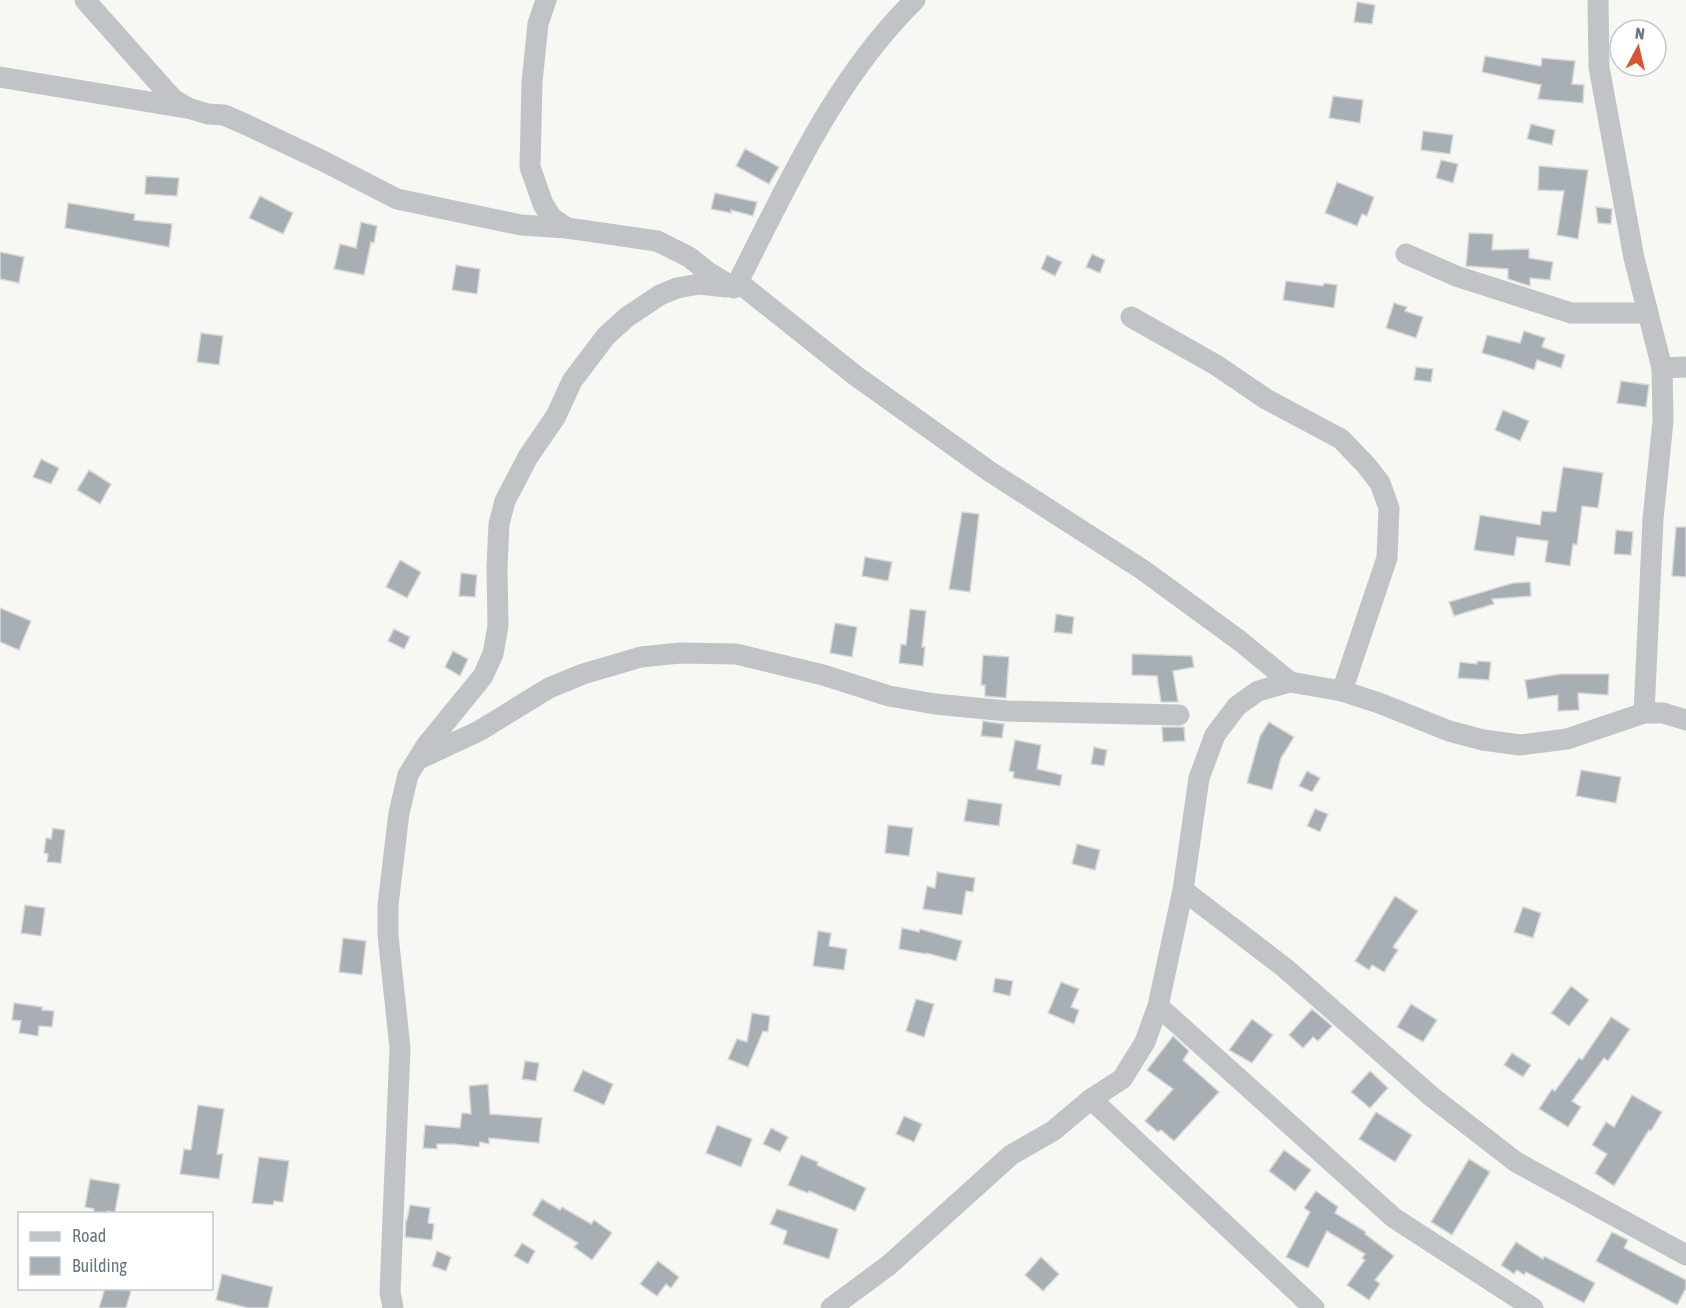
<svg xmlns="http://www.w3.org/2000/svg" width="1686" height="1308" font-family="'Asap Condensed',sans-serif">
<style>
.building{fill:#a8afb4;stroke:#d8d8d6;stroke-width:1.5}
.lines{fill:none;stroke-linecap:round;stroke-linejoin:round}
.minor{stroke:#c0c4c7;stroke-width:21}
</style>
<rect width="100%" height="100%" fill="#f7f7f4"/>
<g class="building">
<polygon points="1357,2 1375,5 1372,24 1354,22"/>
<polygon points="1485,56 1541,66 1542,58 1575,61 1572,84 1584,85 1583,103 1538,99 1541,85 1482,72"/>
<polygon points="1333,96 1363,100 1360,123 1329,118"/>
<polygon points="1531,124 1555,130 1552,145 1527,139"/>
<polygon points="1423,131 1453,135 1450,154 1421,150"/>
<polygon points="745,149 779,167 769,184 736,166"/>
<polygon points="1441,160 1458,164 1453,183 1436,178"/>
<polygon points="1539,166 1588,170 1578,239 1557,235 1564,191 1538,190"/>
<polygon points="146,176 179,178 177,196 145,194"/>
<polygon points="1337,182 1374,197 1367,216 1362,214 1357,226 1325,213"/>
<polygon points="715,193 757,202 753,216 731,210 731,213 711,209"/>
<polygon points="260,196 293,213 283,234 249,218"/>
<polygon points="68,203 135,214 134,220 172,224 169,247 65,228"/>
<polygon points="1596,207 1612,209 1611,224 1598,223"/>
<polygon points="361,222 377,226 374,243 371,242 364,275 334,269 340,244 356,248"/>
<polygon points="1469,233 1493,234 1492,250 1529,249 1529,258 1553,262 1550,280 1530,278 1530,286 1508,279 1508,269 1466,266"/>
<polygon points="0,252 24,257 19,283 0,279"/>
<polygon points="1092,254 1105,260 1100,273 1086,267"/>
<polygon points="1047,255 1062,262 1055,276 1041,269"/>
<polygon points="456,265 480,269 477,294 452,290"/>
<polygon points="1286,281 1323,286 1324,283 1337,285 1334,308 1283,300"/>
<polygon points="1394,303 1407,307 1405,311 1423,317 1416,338 1386,328"/>
<polygon points="1524,331 1545,338 1542,347 1565,355 1561,368 1537,360 1534,370 1513,362 1482,353 1487,335 1520,343"/>
<polygon points="201,333 223,336 219,365 197,362"/>
<polygon points="1416,367 1433,369 1431,382 1414,380"/>
<polygon points="1621,381 1649,385 1646,407 1617,403"/>
<polygon points="1503,410 1529,421 1520,441 1495,430"/>
<polygon points="41,459 59,468 51,484 33,477"/>
<polygon points="1563,467 1603,473 1598,508 1582,506 1577,545 1573,544 1570,566 1545,562 1548,541 1517,537 1514,556 1474,550 1480,515 1540,525 1542,511 1556,512"/>
<polygon points="89,470 111,484 100,504 77,490"/>
<polygon points="962,512 979,514 970,592 949,589"/>
<polygon points="1676,527 1686,527 1686,577 1672,576"/>
<polygon points="1616,530 1633,532 1631,555 1614,554"/>
<polygon points="865,557 892,562 888,581 862,576"/>
<polygon points="400,560 421,572 407,598 386,587"/>
<polygon points="461,573 477,575 475,597 459,596"/>
<polygon points="1530,582 1531,596 1492,599 1494,604 1454,616 1449,602 1513,583"/>
<polygon points="0,608 31,621 19,650 0,642"/>
<polygon points="910,609 926,611 922,647 925,647 923,666 899,663 901,644 906,645"/>
<polygon points="1056,614 1074,617 1072,634 1054,632"/>
<polygon points="835,623 857,627 852,657 830,653"/>
<polygon points="394,629 410,637 404,649 388,641"/>
<polygon points="453,651 468,659 460,676 445,667"/>
<polygon points="1132,654 1192,656 1194,667 1173,671 1178,702 1161,702 1157,676 1132,675"/>
<polygon points="983,655 1009,657 1006,698 985,696 985,685 981,685"/>
<polygon points="1477,661 1491,662 1489,680 1458,678 1460,662 1477,664"/>
<polygon points="1560,674 1609,674 1608,695 1578,693 1579,710 1558,711 1558,695 1528,699 1525,680"/>
<polygon points="983,721 1004,724 1002,738 981,736"/>
<polygon points="1269,722 1294,737 1281,758 1272,790 1247,783 1260,736"/>
<polygon points="1162,727 1184,727 1185,741 1163,742"/>
<polygon points="1015,740 1041,745 1037,769 1062,775 1060,786 1013,778 1014,772 1009,771"/>
<polygon points="1094,747 1107,750 1104,766 1091,764"/>
<polygon points="1581,770 1621,777 1616,803 1576,796"/>
<polygon points="1307,771 1320,778 1312,792 1299,786"/>
<polygon points="968,799 1002,804 999,826 964,821"/>
<polygon points="1315,809 1328,814 1320,832 1307,826"/>
<polygon points="888,825 913,828 909,856 885,853"/>
<polygon points="53,828 65,830 61,863 47,862 48,854 44,853 46,838 51,839"/>
<polygon points="1077,844 1100,850 1095,870 1072,864"/>
<polygon points="937,872 975,878 973,892 966,891 962,915 923,909 927,886 935,888"/>
<polygon points="1395,896 1418,911 1393,947 1398,950 1384,972 1372,965 1369,970 1355,961"/>
<polygon points="25,905 45,908 41,936 21,933"/>
<polygon points="1523,907 1541,913 1533,938 1514,932"/>
<polygon points="902,928 919,932 920,929 962,941 956,961 927,953 926,954 899,949"/>
<polygon points="818,931 831,933 829,946 847,949 844,970 813,966"/>
<polygon points="343,938 366,941 362,975 339,972"/>
<polygon points="995,978 1013,981 1010,996 993,992"/>
<polygon points="1061,982 1079,989 1071,1007 1079,1010 1074,1024 1048,1013"/>
<polygon points="1571,986 1589,1000 1569,1026 1551,1013"/>
<polygon points="916,999 934,1004 924,1037 906,1031"/>
<polygon points="14,1003 42,1007 42,1010 54,1011 52,1027 39,1026 38,1036 19,1033 21,1021 12,1020"/>
<polygon points="1411,1004 1437,1020 1423,1042 1397,1027"/>
<polygon points="1312,1009 1332,1026 1318,1041 1313,1037 1303,1048 1289,1035"/>
<polygon points="752,1013 770,1016 768,1032 763,1031 748,1067 728,1059 737,1039 747,1042"/>
<polygon points="1611,1017 1630,1029 1608,1061 1604,1058 1572,1101 1581,1107 1568,1127 1539,1109 1552,1089 1555,1091 1579,1058 1582,1060"/>
<polygon points="1252,1019 1273,1035 1252,1063 1229,1050"/>
<polygon points="1173,1036 1189,1051 1183,1060 1219,1092 1174,1141 1161,1130 1158,1132 1145,1121 1173,1089 1147,1070"/>
<polygon points="1512,1053 1531,1065 1523,1077 1504,1065"/>
<polygon points="525,1061 539,1063 536,1081 522,1079"/>
<polygon points="583,1070 613,1084 604,1105 573,1091"/>
<polygon points="1370,1071 1388,1088 1370,1108 1351,1092"/>
<polygon points="488,1084 490,1114 542,1118 539,1143 489,1138 489,1144 480,1142 479,1147 453,1144 437,1144 437,1149 423,1148 425,1125 460,1128 462,1113 471,1114 469,1086"/>
<polygon points="1632,1095 1662,1112 1651,1131 1649,1130 1614,1186 1595,1173 1607,1154 1592,1145 1606,1122 1614,1127"/>
<polygon points="198,1105 224,1109 217,1154 223,1154 219,1179 180,1174 184,1149 191,1150"/>
<polygon points="1376,1112 1412,1135 1395,1162 1359,1139"/>
<polygon points="904,1116 922,1124 914,1142 896,1134"/>
<polygon points="717,1125 752,1139 741,1167 706,1153"/>
<polygon points="771,1128 788,1137 780,1152 763,1144"/>
<polygon points="1284,1150 1311,1170 1295,1191 1269,1171"/>
<polygon points="801,1155 818,1162 817,1165 866,1188 855,1211 809,1191 808,1193 788,1185"/>
<polygon points="259,1157 289,1161 283,1202 274,1201 273,1205 252,1203"/>
<polygon points="1469,1159 1490,1172 1452,1235 1431,1222"/>
<polygon points="90,1179 120,1184 115,1212 107,1211 106,1214 93,1214 94,1209 85,1207"/>
<polygon points="1316,1191 1338,1207 1335,1213 1366,1232 1365,1234 1394,1256 1375,1280 1380,1284 1369,1300 1347,1285 1365,1260 1362,1258 1365,1254 1327,1231 1308,1268 1286,1257 1310,1212 1304,1208"/>
<polygon points="542,1199 560,1210 562,1207 591,1224 594,1220 612,1233 592,1260 574,1247 578,1243 532,1215"/>
<polygon points="410,1205 430,1208 428,1223 434,1224 432,1240 405,1237 406,1220 407,1220"/>
<polygon points="777,1209 838,1229 829,1259 783,1244 787,1231 770,1224"/>
<polygon points="1612,1232 1628,1240 1624,1248 1686,1280 1686,1288 1677,1305 1596,1261"/>
<polygon points="1516,1242 1543,1259 1544,1256 1595,1283 1584,1303 1526,1272 1524,1275 1517,1270 1514,1274 1501,1265"/>
<polygon points="522,1243 535,1251 528,1264 514,1256"/>
<polygon points="437,1251 451,1257 446,1271 432,1266"/>
<polygon points="1041,1257 1059,1274 1043,1291 1025,1275"/>
<polygon points="658,1261 679,1277 671,1288 666,1284 657,1296 640,1284"/>
<polygon points="222,1274 273,1287 268,1308 248,1308 216,1300"/>
<polygon points="105,1288 123,1288 131,1291 126,1308 99,1308"/>
</g>
<g class="lines">
<g class="minor">
<polyline points="85,0 173,99 188,108 208,114 224,115 247,125 323,161 397,199 521,225 567,228 657,241 689,257 708,272 734,288 738,282 856,376 989,471 1143,570 1240,641 1290,682"/>
<polyline points="546,0 538,24 532,82 530,167 543,204 552,218 567,228"/>
<polyline points="1598,0 1599,67 1634,258 1662,368 1663,421 1653,519 1644,713"/>
<polyline points="0,77 186,108"/>
<polyline points="1406,254 1456,276 1571,313 1648,313"/>
<path d="M 738,282 C 788,184 835,78 915,0"/>
<polyline points="1131,317 1216,365 1266,399 1341,439 1366,465 1380,483 1389,508 1387,558 1342,691"/>
<polyline points="1662,368 1686,367"/>
<polyline points="419,759 479,731 549,688 583,674 641,657 680,653 736,654 823,675 889,696 935,704 1007,711 1179,715"/>
<polyline points="1183,890 1285,968 1432,1097 1516,1162 1686,1255"/>
<polyline points="1158,1006 1394,1218 1533,1308"/>
<polyline points="1091,1099 1314,1308"/>
<polyline points="393,1308 390,1292 400,1048 388,935 388,905 399,813 408,775 426,746 483,676 493,654 498,626 497,567 499,524 505,501 528,457 556,416 572,381 606,336 627,317 660,295 677,288 699,284 726,287"/>
<polyline points="831,1308 889,1265 1011,1155 1053,1131 1091,1099 1122,1079 1145,1042 1158,1006 1183,890 1199,778 1215,735 1237,706 1258,691 1290,682 1342,691 1379,703 1449,731 1483,740 1520,745 1567,739 1644,713 1663,713 1686,720"/>
</g>
</g>
<rect x="18" y="1212" width="195" height="78" fill="#ffffff" stroke="#c3c9cd" stroke-width="1.5"/>
<rect x="30" y="1232" width="30" height="9" fill="#c0c4c7" stroke="#c3c9cd" stroke-width="1.5"/>
<text x="72" y="1242" font-size="18" fill="#687883">Road</text>
<rect x="30" y="1257" width="30" height="18" fill="#a8afb4" stroke="#c3c9cd" stroke-width="1.5"/>
<text x="72" y="1272" font-size="18" fill="#687883">Building</text>
<g transform="translate(1638 48) rotate(7)"><circle r="28" fill="#ffffff" stroke="#c3c9cd" stroke-width="1.5"/>
<path d="M0-4.5L10 22L0 15L-10 22Z" fill="#d55535"/>
<text y="-9" font-size="16" font-weight="bold" text-anchor="middle" fill="#687883">N</text>
</g>
</svg>
